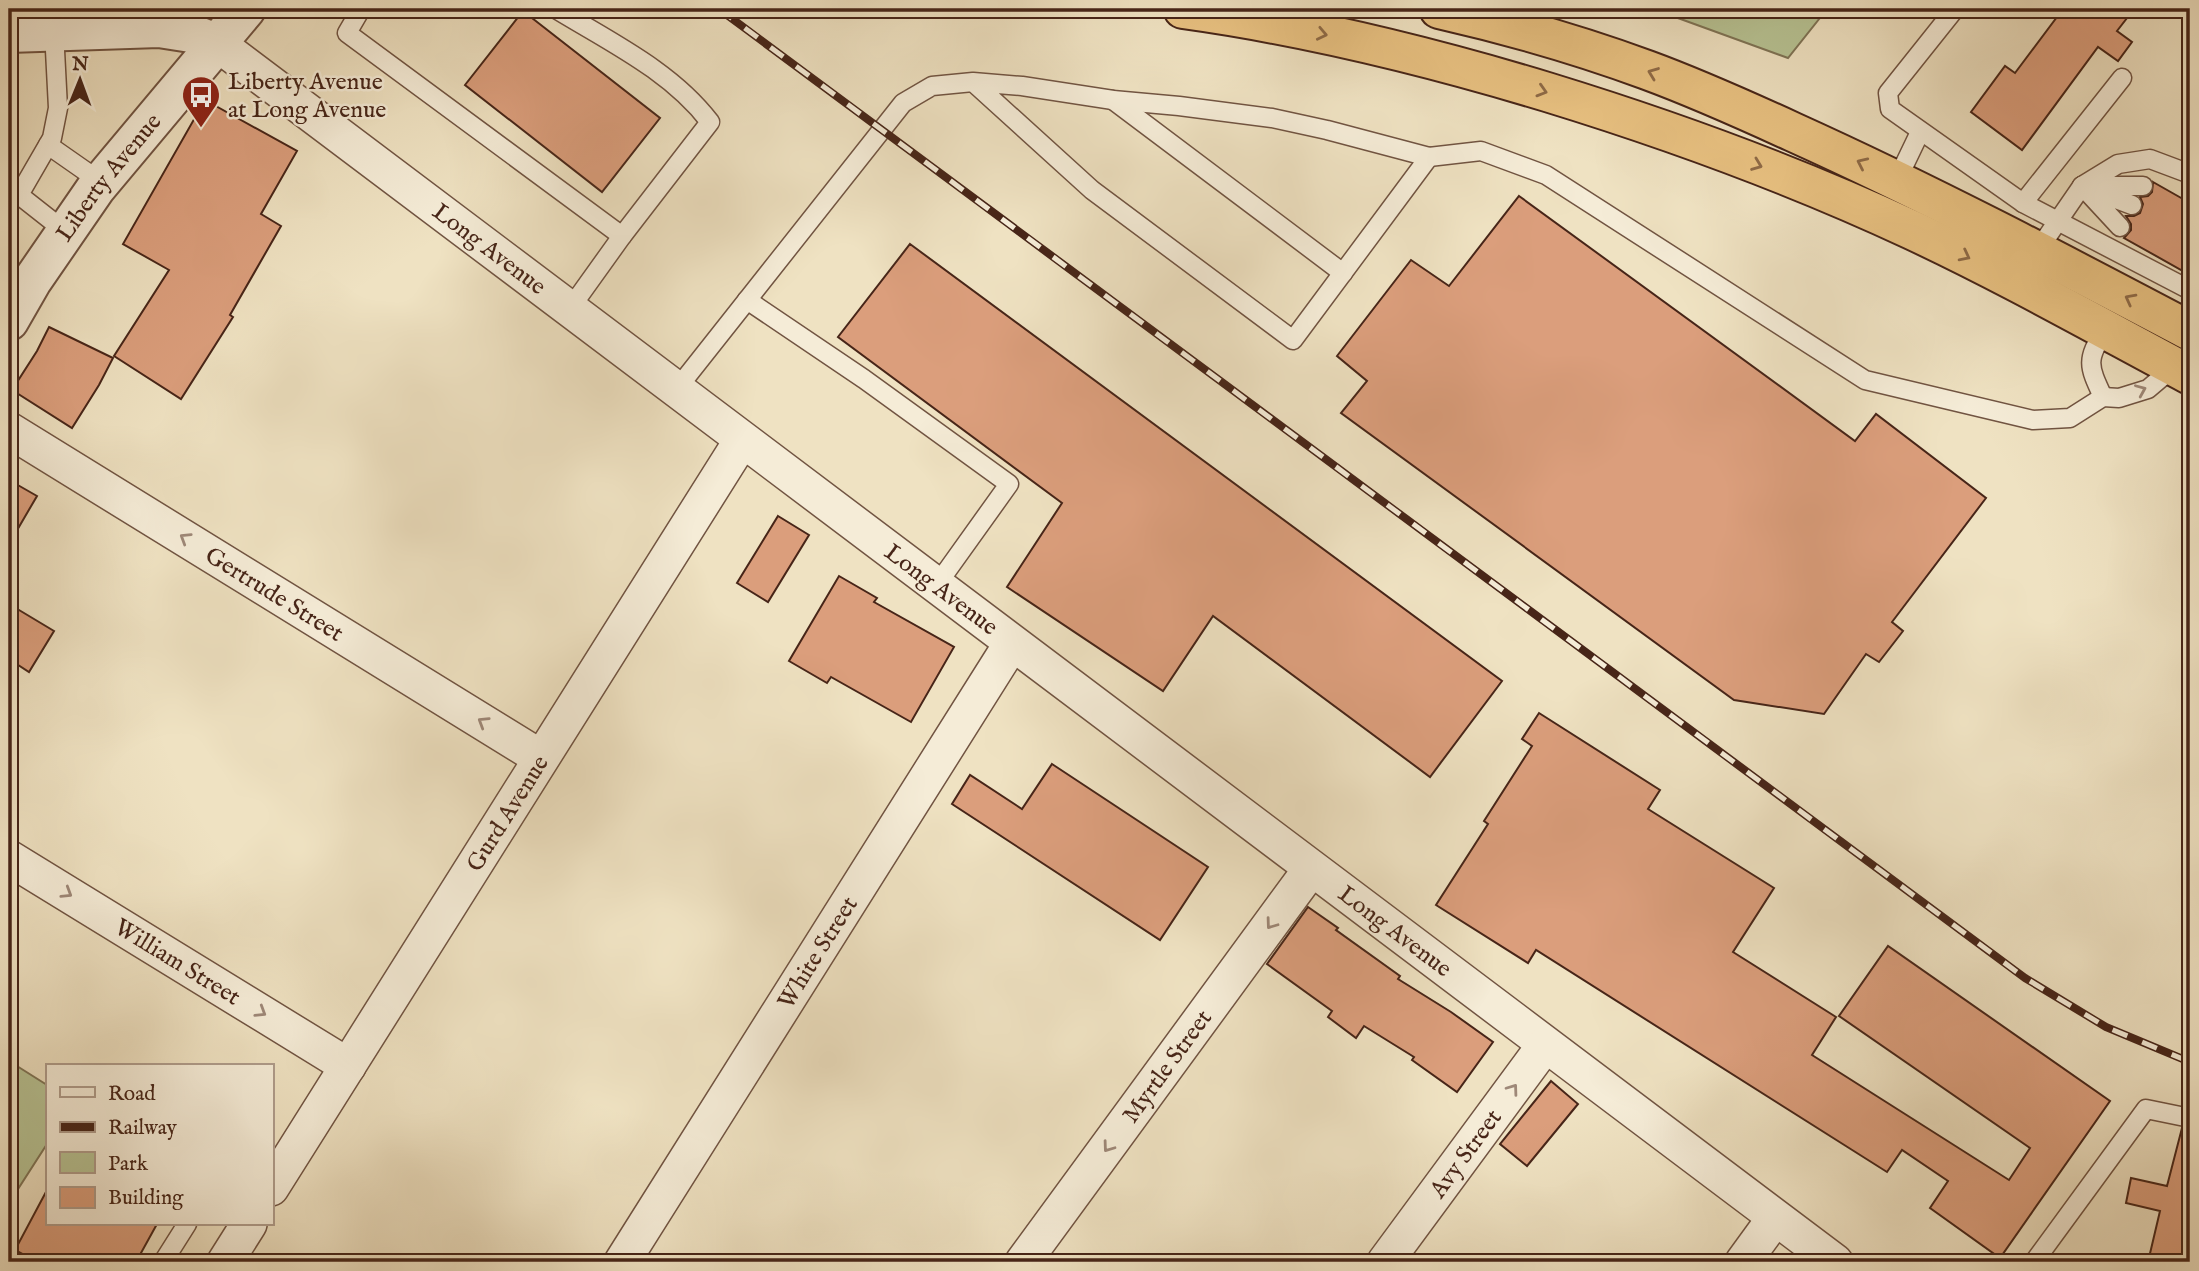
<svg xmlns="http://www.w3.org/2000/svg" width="2199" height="1271" font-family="'IM FELL English',serif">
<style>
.green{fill:#b7c394;stroke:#7f7456;stroke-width:2}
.building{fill:#db9e7c;stroke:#472518;stroke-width:2}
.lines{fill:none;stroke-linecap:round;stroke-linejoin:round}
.service-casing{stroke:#715442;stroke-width:21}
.minor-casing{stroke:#715442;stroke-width:38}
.tertiary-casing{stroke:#715442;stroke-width:42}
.trunk-casing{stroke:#472518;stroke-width:42}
.service{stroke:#f5ecd7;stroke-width:18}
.minor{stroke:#f5ecd7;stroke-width:35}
.tertiary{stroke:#f5ecd7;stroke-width:38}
.trunk{stroke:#e8c181;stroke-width:38}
.rail-casing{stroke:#472518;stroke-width:8}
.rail{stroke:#f5ecd7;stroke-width:5;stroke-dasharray:16;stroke-linecap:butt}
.oneway{stroke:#8f6b47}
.oneway2{stroke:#9e8878}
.labels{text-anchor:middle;stroke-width:5;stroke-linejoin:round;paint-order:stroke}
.poi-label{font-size:24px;fill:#472518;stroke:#f5ecd7;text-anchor:start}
.street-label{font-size:24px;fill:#472518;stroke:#f5ecd7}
</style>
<rect width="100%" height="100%" fill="#efe2c2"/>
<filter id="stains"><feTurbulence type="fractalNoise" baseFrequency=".00286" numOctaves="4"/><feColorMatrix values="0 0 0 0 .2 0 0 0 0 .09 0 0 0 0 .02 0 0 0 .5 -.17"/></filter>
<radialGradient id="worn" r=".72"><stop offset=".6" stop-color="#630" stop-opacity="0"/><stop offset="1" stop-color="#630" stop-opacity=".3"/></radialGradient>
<g class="green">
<polygon points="1653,9 1827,9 1788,58"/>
<polygon points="9,1061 47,1085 47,1144 9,1203"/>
</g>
<g class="building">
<polygon points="2063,9 2134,9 2117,31 2132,42 2118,61 2098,47 2022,150 1971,112 2005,66 2015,73"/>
<polygon points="523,11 660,118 602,192 465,85"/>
<polygon points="205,100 297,151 261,214 281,226 230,315 233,317 181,399 114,356 169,270 123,244"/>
<polygon points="2153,182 2190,203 2190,275 2124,238 2131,230 2131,224 2126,216 2134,216 2140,213 2143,204 2140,197 2148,196 2152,192"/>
<polygon points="1519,196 1855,441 1876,414 1986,498 1892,622 1903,631 1879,662 1866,654 1824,714 1734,700 1341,413 1367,381 1337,356 1411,260 1449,286"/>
<polygon points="910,244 1502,681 1430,777 1213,616 1163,691 1007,587 1062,503 838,337"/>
<polygon points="49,327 113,358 99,385 72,428 12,390 37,351"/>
<polygon points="9,480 37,496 9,544"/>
<polygon points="778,516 809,535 768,602 737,583"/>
<polygon points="839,576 877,598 874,602 954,647 911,722 831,677 827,683 789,661"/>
<polygon points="9,604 54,631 29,672 9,659"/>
<polygon points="1539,713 1660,790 1648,809 1774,888 1733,952 1836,1017 1812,1055 2009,1180 2030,1148 1839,1016 1888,946 2110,1101 2000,1258 1930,1208 1948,1181 1902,1150 1887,1172 1536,950 1528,963 1436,905 1488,824 1484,821 1532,746 1522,739"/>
<polygon points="1052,764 1208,867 1160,940 952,804 970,775 1022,809"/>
<polygon points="1308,907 1338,928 1336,930 1400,976 1398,979 1451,1012 1493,1042 1457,1092 1412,1060 1414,1057 1364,1026 1356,1038 1328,1017 1332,1011 1267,964"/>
<polygon points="1551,1081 1578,1104 1527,1166 1500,1144"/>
<polygon points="2182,1128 2190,1129 2190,1262 2148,1262 2160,1211 2126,1203 2131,1178 2167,1186"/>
<polygon points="47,1190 47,1224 157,1224 136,1262 37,1262 15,1250"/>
</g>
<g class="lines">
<defs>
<g id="service">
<polyline points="361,9 347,33 622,236 569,310"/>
<path d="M 556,9 C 610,42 671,71 710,122 L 622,236"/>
<polyline points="1955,9 1888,93 1890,109 2023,203 2190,290"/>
<polyline points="54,31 58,108 52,138 19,195 66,232"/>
<polyline points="1113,100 1343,273"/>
<polyline points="48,145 101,182"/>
<polyline points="1429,157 1481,151 1546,175 1865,380 2033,420 2070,418 2103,397 2119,398 2148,389 2174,367"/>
<polyline points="1897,180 1920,132"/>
<polyline points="2082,186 2118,164 2150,159 2190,174"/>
<polyline points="2023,203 2122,78"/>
<polyline points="2120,227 2082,186 2132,205"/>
<polyline points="2038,250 2082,186 2143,186"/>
<polyline points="747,300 864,379 1009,484 936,586"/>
<polyline points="676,390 903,103 932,86 973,82 1022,86 1113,100 1179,106 1272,118 1327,130 1429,157 1293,340 1092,190 973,82"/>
<path d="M 2103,397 C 2088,365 2086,360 2105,330"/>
<polyline points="163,1262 187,1224"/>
<polyline points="2034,1262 2146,1109 2190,1118"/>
</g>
<g id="minor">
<path id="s1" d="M 218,44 L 1835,1262"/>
<path id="s2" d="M 9,430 L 541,758"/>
<path id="s3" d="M 9,858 L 348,1066"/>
<path id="s4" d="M 271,1188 L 742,440"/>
<polyline points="225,1262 249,1224"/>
<path id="s5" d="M 622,1262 L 1012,643"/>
<path id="s6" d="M 1023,1262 L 1311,869"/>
<path id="s7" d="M 1385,1262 L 1545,1045"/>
<polyline points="1743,1262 1775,1218"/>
</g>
<g id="tertiary">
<polyline points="9,33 159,28 191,33 218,44"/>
<path id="s8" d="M 9,321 L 32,281 L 96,188 L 246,9"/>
</g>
<g id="trunk">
<path d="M 1183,9 C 1306,26 1428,56 1547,92 C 1671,130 1794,175 1912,230 C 2006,274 2098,326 2190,375"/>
<path d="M 1439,9 C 1509,25 1579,45 1647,70 C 1696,88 1745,110 1793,132 C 1928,193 2059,262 2190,331"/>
</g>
</defs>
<use href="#service" class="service-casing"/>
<use href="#minor" class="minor-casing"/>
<use href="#tertiary" class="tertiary-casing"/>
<use href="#trunk" class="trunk-casing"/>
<use href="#service" class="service"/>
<use href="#minor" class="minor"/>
<use href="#tertiary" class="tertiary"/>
<use href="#trunk" class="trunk"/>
<defs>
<polyline id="rail" points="719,9 2025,978 2106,1027 2190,1062"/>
</defs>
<use href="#rail" class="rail-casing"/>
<use href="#rail" class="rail"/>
</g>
<defs><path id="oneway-chevron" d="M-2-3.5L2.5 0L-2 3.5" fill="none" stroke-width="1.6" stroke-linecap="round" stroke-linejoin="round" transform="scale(1.75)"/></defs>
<g class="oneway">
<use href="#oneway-chevron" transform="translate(1322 34) rotate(12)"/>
<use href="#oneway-chevron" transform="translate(1653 73) rotate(-159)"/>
<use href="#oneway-chevron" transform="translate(1542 91) rotate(17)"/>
<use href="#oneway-chevron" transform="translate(1862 163) rotate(-155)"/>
<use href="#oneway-chevron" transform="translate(1757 165) rotate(21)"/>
<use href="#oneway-chevron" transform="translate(1965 256) rotate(27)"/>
<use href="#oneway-chevron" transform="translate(2130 299) rotate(-152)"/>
</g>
<g class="oneway2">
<use href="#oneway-chevron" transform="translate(2141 390) rotate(-23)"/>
<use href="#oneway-chevron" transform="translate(185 538) rotate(-148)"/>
<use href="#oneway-chevron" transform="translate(483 722) rotate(-148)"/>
<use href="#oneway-chevron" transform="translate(67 893) rotate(32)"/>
<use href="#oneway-chevron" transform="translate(1271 924) rotate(126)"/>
<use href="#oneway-chevron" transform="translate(261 1012) rotate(32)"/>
<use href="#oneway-chevron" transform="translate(1513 1089) rotate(-54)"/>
<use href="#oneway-chevron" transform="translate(1108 1147) rotate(126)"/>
</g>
<defs>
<symbol id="bus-pin" viewBox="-11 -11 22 30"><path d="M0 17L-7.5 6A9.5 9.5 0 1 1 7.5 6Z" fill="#8f2418" stroke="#f5ecd7"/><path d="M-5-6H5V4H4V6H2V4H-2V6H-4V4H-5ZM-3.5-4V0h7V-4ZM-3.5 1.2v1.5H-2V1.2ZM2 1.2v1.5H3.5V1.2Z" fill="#fff"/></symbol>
</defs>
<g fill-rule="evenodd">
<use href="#bus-pin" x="179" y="73" width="44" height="60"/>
</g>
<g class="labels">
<g class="poi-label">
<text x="228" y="89">Liberty Avenue<tspan x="228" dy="28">at Long Avenue</tspan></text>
</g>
<g class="street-label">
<text dy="8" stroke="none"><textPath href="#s8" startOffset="175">Liberty Avenue</textPath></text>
<text dy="8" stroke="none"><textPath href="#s1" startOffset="340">Long Avenue</textPath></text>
<text dy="8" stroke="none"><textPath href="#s1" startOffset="906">Long Avenue</textPath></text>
<text dy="8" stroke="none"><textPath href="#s2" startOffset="312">Gertrude Street</textPath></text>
<text dy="8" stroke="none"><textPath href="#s4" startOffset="443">Gurd Avenue</textPath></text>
<text dy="8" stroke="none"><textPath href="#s1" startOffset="1474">Long Avenue</textPath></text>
<text dy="8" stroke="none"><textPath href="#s5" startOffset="366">White Street</textPath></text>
<text dy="8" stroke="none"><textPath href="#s3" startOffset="198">William Street</textPath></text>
<text dy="8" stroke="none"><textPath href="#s6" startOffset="243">Myrtle Street</textPath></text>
<text dy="8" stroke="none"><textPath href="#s7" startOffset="135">Avy Street</textPath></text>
</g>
</g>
<rect width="2199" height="1271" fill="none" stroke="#efe2c2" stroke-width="35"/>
<rect x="10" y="10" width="2178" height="1250" fill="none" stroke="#472518" stroke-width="3.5"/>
<rect x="18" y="18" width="2164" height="1236" fill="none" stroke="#472518" stroke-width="2"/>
<rect x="46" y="1064" width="228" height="161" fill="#f5ecd7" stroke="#af9c8b" stroke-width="2"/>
<rect x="60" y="1087" width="35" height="10" fill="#f5ecd7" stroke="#af9c8b" stroke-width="2"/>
<text x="108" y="1100" font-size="21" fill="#472518">Road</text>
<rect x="60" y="1122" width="35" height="10" fill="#472518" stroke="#af9c8b" stroke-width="2"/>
<text x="108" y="1134" font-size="21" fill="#472518">Railway</text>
<rect x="60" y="1152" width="35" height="21" fill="#b7c394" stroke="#af9c8b" stroke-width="2"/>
<text x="108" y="1170" font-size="21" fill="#472518">Park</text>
<rect x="60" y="1187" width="35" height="21" fill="#db9e7c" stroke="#af9c8b" stroke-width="2"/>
<text x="108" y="1204" font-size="21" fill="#472518">Building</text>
<g transform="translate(80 80) rotate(1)" stroke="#f5ecd7" stroke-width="5" paint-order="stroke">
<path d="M0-5L12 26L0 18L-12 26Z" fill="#472518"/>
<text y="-10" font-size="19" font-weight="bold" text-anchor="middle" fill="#472518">N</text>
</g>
<rect width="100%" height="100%" filter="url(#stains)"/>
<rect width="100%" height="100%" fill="url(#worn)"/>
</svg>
